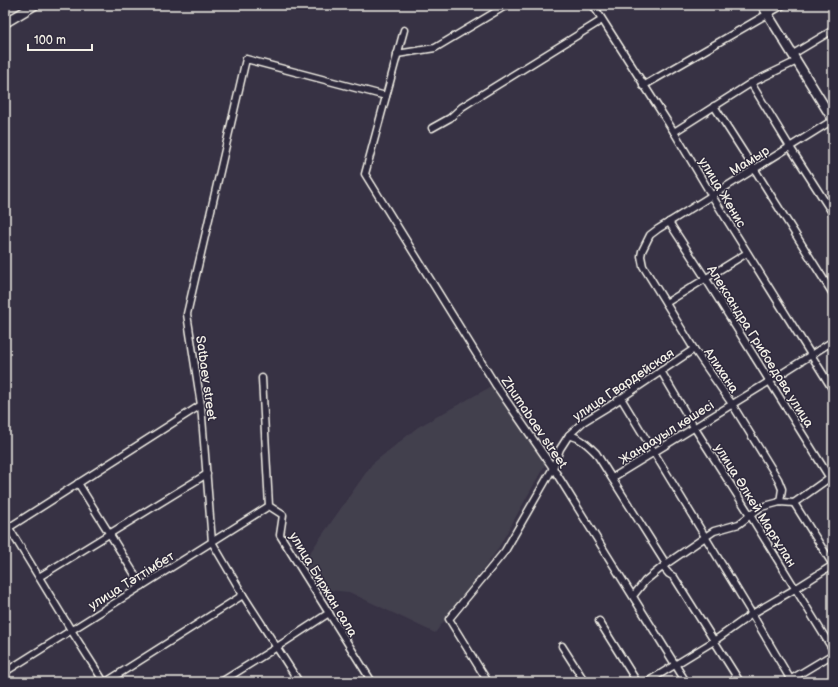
<svg xmlns="http://www.w3.org/2000/svg" width="838" height="687" font-family="'Balsamiq Sans',sans-serif">
<style>
.built{fill:#433f4e}
.lines{fill:none;stroke-linecap:round;stroke-linejoin:round}
.minor-casing{stroke:#f4f1e8;stroke-width:9}
.major-casing{stroke:#f4f1e8;stroke-width:11}
.minor{stroke:#2f2a3d;stroke-width:6}
.major{stroke:#2f2a3d;stroke-width:8}
.labels{text-anchor:middle;stroke-width:3;stroke-linejoin:round;paint-order:stroke}
.street-label{font-size:13px;fill:#f4f1e8;stroke:#2f2a3d}
</style>
<rect width="100%" height="100%" fill="#373244"/>
<filter id="ink" filterUnits="userSpaceOnUse"><feTurbulence type="fractalNoise" baseFrequency=".025" numOctaves="2"/><feDisplacementMap in="SourceGraphic" scale="8" xChannelSelector="R" yChannelSelector="G"/><feConvolveMatrix kernelMatrix="1 2 1 2 8 2 1 2 1" color-interpolation-filters="sRGB"/></filter>
<g filter="url(#ink)">
<polygon class="built" points="492,386 546,463 496,552 435,633 349,592 328,590 313,578 304,561 372,464 418,427"/>
<g class="lines">
<defs>
<g id="minor">
<polyline points="593,5 674,132 712,196 833,390"/>
<polyline points="404,30 365,174 495,384 553,468 686,682"/>
<polyline points="397,54 435,48 507,5"/>
<polyline points="793,54 833,30"/>
<polyline points="751,83 790,147 833,214"/>
<polyline points="643,86 783,5"/>
<polyline points="714,106 755,170 833,294"/>
<polyline points="432,128 450,118 462,107 473,100 602,20"/>
<polyline points="674,132 751,83 797,61"/>
<polyline points="669,222 706,279 833,483"/>
<polyline points="666,303 747,253"/>
<polyline points="661,371 694,427 750,515 833,650"/>
<polyline points="262,378 269,506 283,515 280,535 372,682"/>
<polyline points="621,398 752,614 792,682"/>
<path d="M 569,435 C 581,438 588,445 596,453 L 666,564"/>
<polyline points="612,478 770,381 833,341"/>
<polyline points="78,483 142,586"/>
<polyline points="780,502 782,489 778,479 732,404 694,349 643,266 641,256 642,251 650,235 658,229 833,120"/>
<polyline points="794,503 833,565"/>
<polyline points="794,503 832,476"/>
<polyline points="9,528 71,630 104,682"/>
<polyline points="5,530 201,405"/>
<polyline points="663,567 669,574 674,577 740,682"/>
<polyline points="39,577 207,474"/>
<polyline points="633,596 645,581 666,564 714,531 739,524 761,507 780,502 794,503"/>
<polyline points="599,621 637,682"/>
<polyline points="562,646 585,682"/>
<polyline points="5,672 269,506"/>
<polyline points="5,679 7,682"/>
<polyline points="788,681 833,654"/>
<polyline points="106,682 243,595"/>
<polyline points="221,682 277,647 329,613"/>
<polyline points="299,682 243,595 212,542 201,405 187,314 246,59 386,96"/>
<polyline points="488,682 449,619 505,551 553,468 560,449 569,435 583,422 611,405 694,349"/>
<polyline points="647,682 714,641 752,614 795,589 833,565"/>
</g>
<g id="major">
<polyline points="762,5 833,120"/>
<polyline points="5,23 35,5"/>
</g>
</defs>
<use href="#minor" class="minor-casing"/>
<use href="#major" class="major-casing"/>
<use href="#minor" class="minor"/>
<use href="#major" class="major"/>
</g>
</g>
<g class="labels">
<g class="street-label">
<text transform="translate(749 160) rotate(-32)" y="5">Мамыр</text>
<text transform="translate(723 192) rotate(59)" y="5">улица Женис</text>
<text transform="translate(761 346) rotate(58)" y="5">Александра Грибоедова улица</text>
<text transform="translate(722 370) rotate(56)" y="5">Алихана</text>
<text transform="translate(207 378) rotate(82)" y="5">Satbaev street</text>
<text transform="translate(623 384) rotate(-34)" y="5">улица Гвардейская</text>
<text transform="translate(535 422) rotate(56)" y="5">Zhumabaev street</text>
<text transform="translate(666 432) rotate(-32)" y="5">Жаңаауыл көшесі</text>
<text transform="translate(756 505) rotate(58)" y="5">улица Әлкей Марғұлан</text>
<text transform="translate(131 580) rotate(-32)" y="5">улица Тәттімбет</text>
<text transform="translate(324 584) rotate(59)" y="5">улица Биржан сала</text>
</g>
</g>
<rect width="838" height="687" fill="none" stroke="#2f2a3d" stroke-width="20"/>
<rect x="10" y="10" width="818" height="667" fill="none" stroke="#f4f1e8" stroke-width="1.5" filter="url(#ink)"/>
<path d="M28 44v6h64v-6" fill="none" stroke="#f4f1e8" stroke-width="2"/>
<text x="34" y="44" font-size="12" fill="#f4f1e8" stroke="#2f2a3d" stroke-width="3" paint-order="stroke">100 m</text>
</svg>
